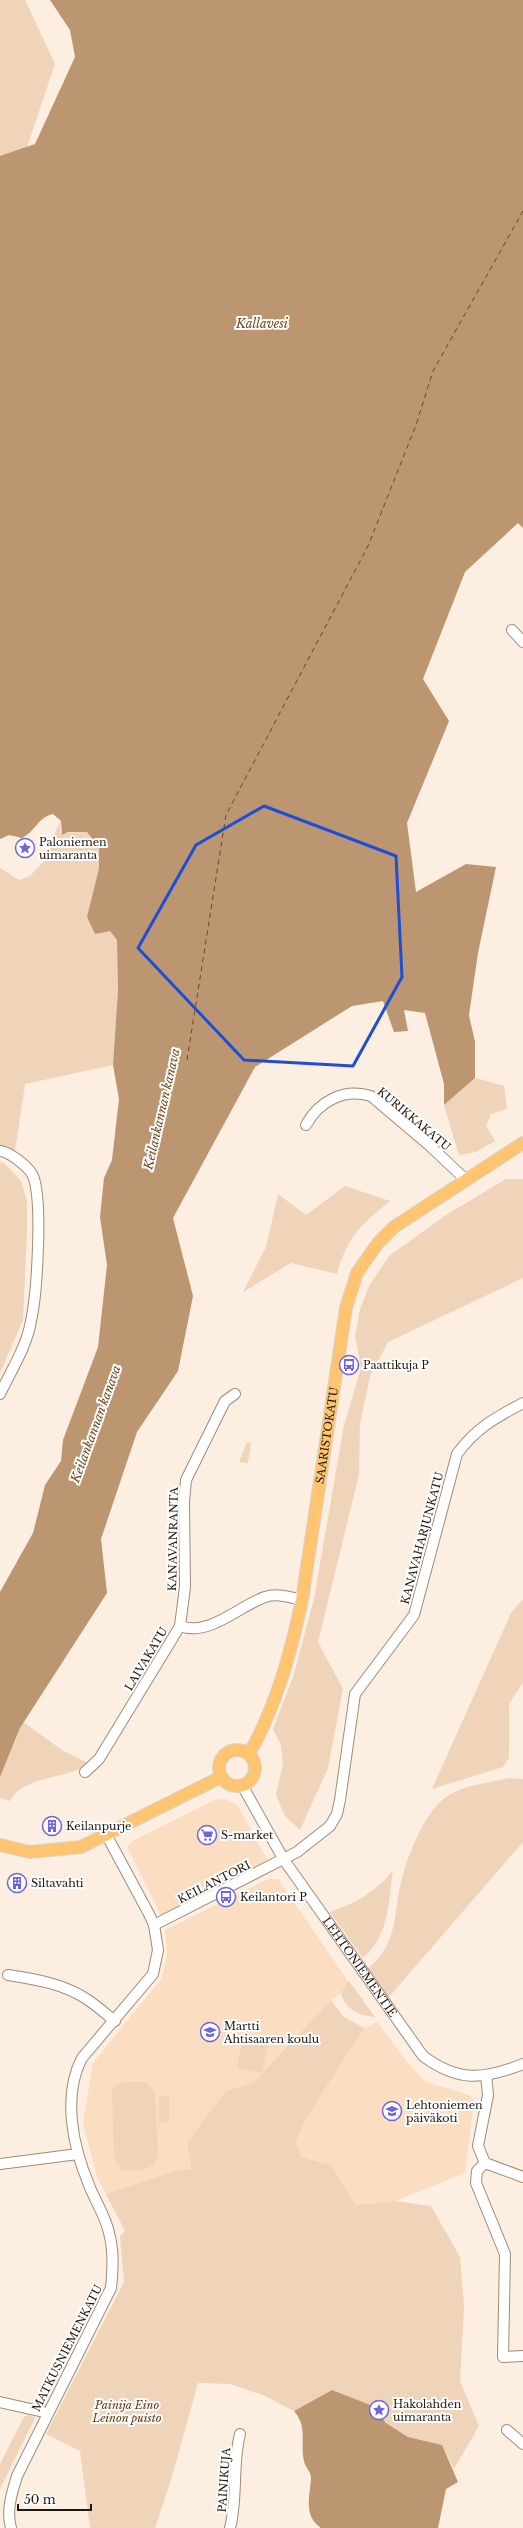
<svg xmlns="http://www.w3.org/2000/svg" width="523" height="2528" font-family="'Libre Baskerville',serif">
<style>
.built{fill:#fbdec1}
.green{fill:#efd4b9}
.water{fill:#bc9671}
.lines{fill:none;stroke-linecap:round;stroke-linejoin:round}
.ferry{stroke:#6e471b;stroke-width:1;stroke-dasharray:5 4;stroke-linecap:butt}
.minor-casing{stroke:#a18b76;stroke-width:12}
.major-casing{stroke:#d7d5d4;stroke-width:14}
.minor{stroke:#fff;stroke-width:10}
.major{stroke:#fec46f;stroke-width:12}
.marked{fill:none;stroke:#1d4ed8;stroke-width:3;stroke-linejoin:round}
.labels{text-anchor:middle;stroke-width:4;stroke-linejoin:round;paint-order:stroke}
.poi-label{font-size:11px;fill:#201810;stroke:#fefefe;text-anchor:start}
.street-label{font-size:11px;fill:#201810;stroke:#fefefe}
.park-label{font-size:11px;font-style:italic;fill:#5d3808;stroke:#fefefe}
.water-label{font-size:12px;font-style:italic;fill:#6e471b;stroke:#fefefe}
</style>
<rect width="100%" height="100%" fill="#fceee0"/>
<g class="built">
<polygon points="216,1799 227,1800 237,1805 268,1861 161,1916 127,1847 134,1840"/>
<polygon points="268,1879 278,1879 348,1981 341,1993 331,2000 253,2083 226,2091 192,2169 178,2170 106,2194 97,2177 83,2124 93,2063 162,1978 167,1955 165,1930"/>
<polygon points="377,2022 407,2062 425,2081 471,2096 474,2101 465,2173 395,2201 356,2205 331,2165 301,2157 296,2142 304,2122 364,2028"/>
</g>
<g class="green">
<polygon points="0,0 25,0 55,64 26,150 0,168"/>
<polygon points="61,821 60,833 87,832 99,847 99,868 87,917 110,931 117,940 118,990 113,1065 25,1084 15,1151 0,1148 0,868 19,880 30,876 48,857 52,838"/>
<polygon points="475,1078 504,1086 507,1109 491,1114 486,1126 495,1141 476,1152 459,1155 444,1105"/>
<polygon points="0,1162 4,1163 21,1181 27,1201 27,1232 23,1320 0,1373"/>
<polygon points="506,1179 523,1179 523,1278 388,1342 370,1376 360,1424 359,1475 318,1642 343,1689 328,1768 300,1830 285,1816 276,1795 283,1763 281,1745 273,1729 293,1677 314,1599 344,1425 361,1368 355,1336 360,1309 369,1286 389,1256 446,1215"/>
<path d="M 345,1186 L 390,1201 C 361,1225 347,1237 337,1274 L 291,1263 L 243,1292 L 266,1247 L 278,1194 L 306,1215 Z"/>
<polygon points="247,1442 251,1443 248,1463 239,1462"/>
<polygon points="523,1599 523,1682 509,1704 509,1758 503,1767 432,1789 511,1613"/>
<path d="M 23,1722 L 62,1750 L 90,1764 C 67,1779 22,1776 10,1801 L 0,1798 L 0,1777 Z"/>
<path d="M 509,1778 L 523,1779 L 523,1842 L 388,1998 L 367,1969 C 401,1943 392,1910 403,1875 C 409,1852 426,1811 445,1798 C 462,1785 489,1783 509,1778 Z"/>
<path d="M 393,1870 C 388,1902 390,1935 363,1958 L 330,1912 C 356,1903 376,1892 393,1870 Z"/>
<path d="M 348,1981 L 349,1981 L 375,2017 C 360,2016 344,2009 341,1993 Z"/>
<polygon points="331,2000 344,2017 364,2028 304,2122 296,2142 301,2157 331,2165 356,2205 395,2201 431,2206 460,2257 464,2306 460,2381 479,2426 454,2469 442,2445 408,2437 386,2423 373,2406 332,2390 294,2411 263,2395 230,2384 198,2383 171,2480 155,2528 90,2528 80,2451 46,2434 124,2282 120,2237 125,2231 106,2194 178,2170 192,2169 187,2143 226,2091 253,2083"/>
<polygon points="244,2034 269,2039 262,2073 237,2068"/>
<path d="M 121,2082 L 145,2082 L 155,2093 L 158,2157 C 151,2173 137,2170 122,2170 L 114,2159 L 112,2090 Z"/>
<polygon points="159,2096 169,2096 169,2122 159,2123"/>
<polygon points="29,2415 35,2418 0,2489 0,2464 24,2417"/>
</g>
<g class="water">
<path d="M 50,0 L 523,0 L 523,528 L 518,523 L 465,572 L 423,679 L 449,721 L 407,823 L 416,892 L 466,864 L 496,867 L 478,953 L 469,1015 L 475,1042 L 475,1078 L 444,1105 L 444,1084 L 425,1013 L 404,1010 L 408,1031 L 394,1032 L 383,1001 L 352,1006 L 255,1067 L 173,1218 L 193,1296 L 178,1371 L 137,1432 L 101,1539 L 107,1593 L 20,1728 L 0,1777 L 0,1592 L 33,1533 L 45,1485 L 61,1461 L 63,1440 L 98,1347 L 107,1265 L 100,1217 L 104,1178 L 112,1160 L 119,1099 L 113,1065 L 118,990 L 117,940 L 110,931 L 95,934 L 87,917 L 99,868 L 99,847 L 87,832 L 68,832 L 62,835 L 61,821 L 53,814 C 38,817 35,832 22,838 L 9,835 L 0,839 L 0,156 L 35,144 L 75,57 L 70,30 Z"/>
<path d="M 332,2390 L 373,2406 L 386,2423 L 408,2437 L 442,2445 L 458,2482 L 446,2489 L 438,2528 L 321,2528 C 303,2515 310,2497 311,2478 C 311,2471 305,2467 304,2461 C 300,2443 308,2427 294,2411 Z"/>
</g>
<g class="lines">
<polyline class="ferry" points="187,1060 226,815 368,546 416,425 433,371 523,211"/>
<defs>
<g id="minor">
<polyline points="512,630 523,642"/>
<path d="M 306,1125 C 319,1101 344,1088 371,1096 L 430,1146 L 465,1179"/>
<path d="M 0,1151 C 10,1152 29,1167 33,1176 C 43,1200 37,1294 31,1321 C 27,1346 11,1371 0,1394"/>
<polyline points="180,1626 185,1587 184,1501 186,1480 225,1401 235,1394"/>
<path d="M 85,1772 L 99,1759 L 180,1626 C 209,1637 239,1606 265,1597 C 277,1593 290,1597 302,1600"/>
<path id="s1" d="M 242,1785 L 284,1860 L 423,2056 C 458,2082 483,2080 523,2064"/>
<path d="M 154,1925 L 297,1852 L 330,1826 L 337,1814 L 340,1800 L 355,1694 L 414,1615 L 457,1454 C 476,1428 495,1418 523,1403"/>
<path d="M 8,1975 C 35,1979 65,1984 88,2000 C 97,2006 106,2014 115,2021"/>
<polyline points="486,2075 488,2095 478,2146 485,2163 523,2177"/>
<polyline points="485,2163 477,2171 476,2183 505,2254 503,2357 523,2356"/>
<polyline points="0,2164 78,2154"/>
<polyline points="0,2402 48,2413"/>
<polyline points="507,2430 523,2444"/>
<path d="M 11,2528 C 6,2510 12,2493 17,2476 L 111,2288 C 113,2269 114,2251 109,2233 C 106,2217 95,2201 89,2185 C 73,2147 62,2096 82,2058 L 153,1974 L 158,1950 L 154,1925 L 149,1914 L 107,1836"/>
<path d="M 230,2528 C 238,2497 232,2465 240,2434"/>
</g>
<g id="major">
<circle cx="237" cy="1768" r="18"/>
<path id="s2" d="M 249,1754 C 276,1707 291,1652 302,1600 L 346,1308 L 357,1273 L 378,1243 L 394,1227 L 523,1143"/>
<polyline points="0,1845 30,1852 81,1847 221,1777"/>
</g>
</defs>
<use href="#minor" class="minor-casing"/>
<use href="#major" class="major-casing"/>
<use href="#minor" class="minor"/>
<use href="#major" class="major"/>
</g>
<path class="marked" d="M 264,806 L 396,856 L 402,977 L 353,1066 L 244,1060 L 138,948 L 196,845 Z"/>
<defs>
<symbol id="sight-ring" viewBox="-11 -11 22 22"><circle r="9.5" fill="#fefefe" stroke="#6d66e0" stroke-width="1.5"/><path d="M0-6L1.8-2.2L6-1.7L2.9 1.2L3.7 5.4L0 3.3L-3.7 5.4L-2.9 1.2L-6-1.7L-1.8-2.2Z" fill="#6d66e0"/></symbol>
<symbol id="bus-ring" viewBox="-11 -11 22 22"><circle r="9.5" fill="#fefefe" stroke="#6d66e0" stroke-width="1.5"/><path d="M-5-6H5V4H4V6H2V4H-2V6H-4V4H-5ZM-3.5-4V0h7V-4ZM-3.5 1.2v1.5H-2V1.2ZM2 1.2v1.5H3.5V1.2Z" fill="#6d66e0"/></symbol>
<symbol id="building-ring" viewBox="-11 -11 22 22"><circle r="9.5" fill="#fefefe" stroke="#6d66e0" stroke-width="1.5"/><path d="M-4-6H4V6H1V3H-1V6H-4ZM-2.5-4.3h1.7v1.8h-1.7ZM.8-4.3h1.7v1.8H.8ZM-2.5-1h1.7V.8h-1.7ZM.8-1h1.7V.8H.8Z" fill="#6d66e0"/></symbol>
<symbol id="supermarket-ring" viewBox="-11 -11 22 22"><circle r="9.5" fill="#fefefe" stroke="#6d66e0" stroke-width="1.5"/><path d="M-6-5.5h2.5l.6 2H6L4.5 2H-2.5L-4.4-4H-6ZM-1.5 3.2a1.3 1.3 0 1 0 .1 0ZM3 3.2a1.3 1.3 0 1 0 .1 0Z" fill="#6d66e0"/></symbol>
<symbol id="school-ring" viewBox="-11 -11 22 22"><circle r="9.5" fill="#fefefe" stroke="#6d66e0" stroke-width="1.5"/><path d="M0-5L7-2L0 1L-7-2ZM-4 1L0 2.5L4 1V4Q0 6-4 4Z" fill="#6d66e0"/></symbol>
</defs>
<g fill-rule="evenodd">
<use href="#sight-ring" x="14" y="837" width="22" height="22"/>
<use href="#bus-ring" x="338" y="1354" width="22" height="22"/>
<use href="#building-ring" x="41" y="1815" width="22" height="22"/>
<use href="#supermarket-ring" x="196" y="1824" width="22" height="22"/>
<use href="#building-ring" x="6" y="1872" width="22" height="22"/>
<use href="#bus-ring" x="215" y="1886" width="22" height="22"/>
<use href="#school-ring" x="199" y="2021" width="22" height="22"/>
<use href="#school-ring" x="381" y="2100" width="22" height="22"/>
<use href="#sight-ring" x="368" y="2399" width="22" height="22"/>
</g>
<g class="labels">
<g class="poi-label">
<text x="39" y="846">Paloniemen<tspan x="39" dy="13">uimaranta</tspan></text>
<text x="363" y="1369">Paattikuja P</text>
<text x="66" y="1830">Keilanpurje</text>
<text x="221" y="1839">S-market</text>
<text x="31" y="1887">Siltavahti</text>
<text x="240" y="1901">Keilantori P</text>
<text x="224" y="2030">Martti<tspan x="224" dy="13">Ahtisaaren koulu</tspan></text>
<text x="406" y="2109">Lehtoniemen<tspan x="406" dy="13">päiväkoti</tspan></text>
<text x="393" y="2408">Hakolahden<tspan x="393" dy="13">uimaranta</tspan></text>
</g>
<g class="street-label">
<text transform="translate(414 1119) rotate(40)" y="4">KURIKKAKATU</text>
<text dy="4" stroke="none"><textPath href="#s2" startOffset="330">SAARISTOKATU</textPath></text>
<text transform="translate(422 1538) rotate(-75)" y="4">KANAVAHARJUNKATU</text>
<text transform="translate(173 1539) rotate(-89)" y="4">KANAVANRANTA</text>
<text transform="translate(146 1659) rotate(-59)" y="4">LAIVAKATU</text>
<text transform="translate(214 1882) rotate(-27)" y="4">KEILANTORI</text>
<text dy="4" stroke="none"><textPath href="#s1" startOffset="217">LEHTONIEMENTIE</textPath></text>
<text transform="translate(67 2348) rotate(-63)" y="4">MATKUSNIEMENKATU</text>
<text transform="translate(224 2480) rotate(-86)" y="4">PAINIKUJA</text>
</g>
<g class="park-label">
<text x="127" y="2409">Painija Eino<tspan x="127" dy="13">Leinon puisto</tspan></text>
</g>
<g class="water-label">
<text x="262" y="328">Kallavesi</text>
<text transform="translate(162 1109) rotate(-77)" y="4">Keilankannan kanava</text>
<text transform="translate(96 1424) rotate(-70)" y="4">Keilankannan kanava</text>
</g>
</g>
<path d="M18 2504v6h73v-6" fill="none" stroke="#201810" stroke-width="2"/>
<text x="24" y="2504" font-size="12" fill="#201810" stroke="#fefefe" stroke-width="3" paint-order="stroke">50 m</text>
</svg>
